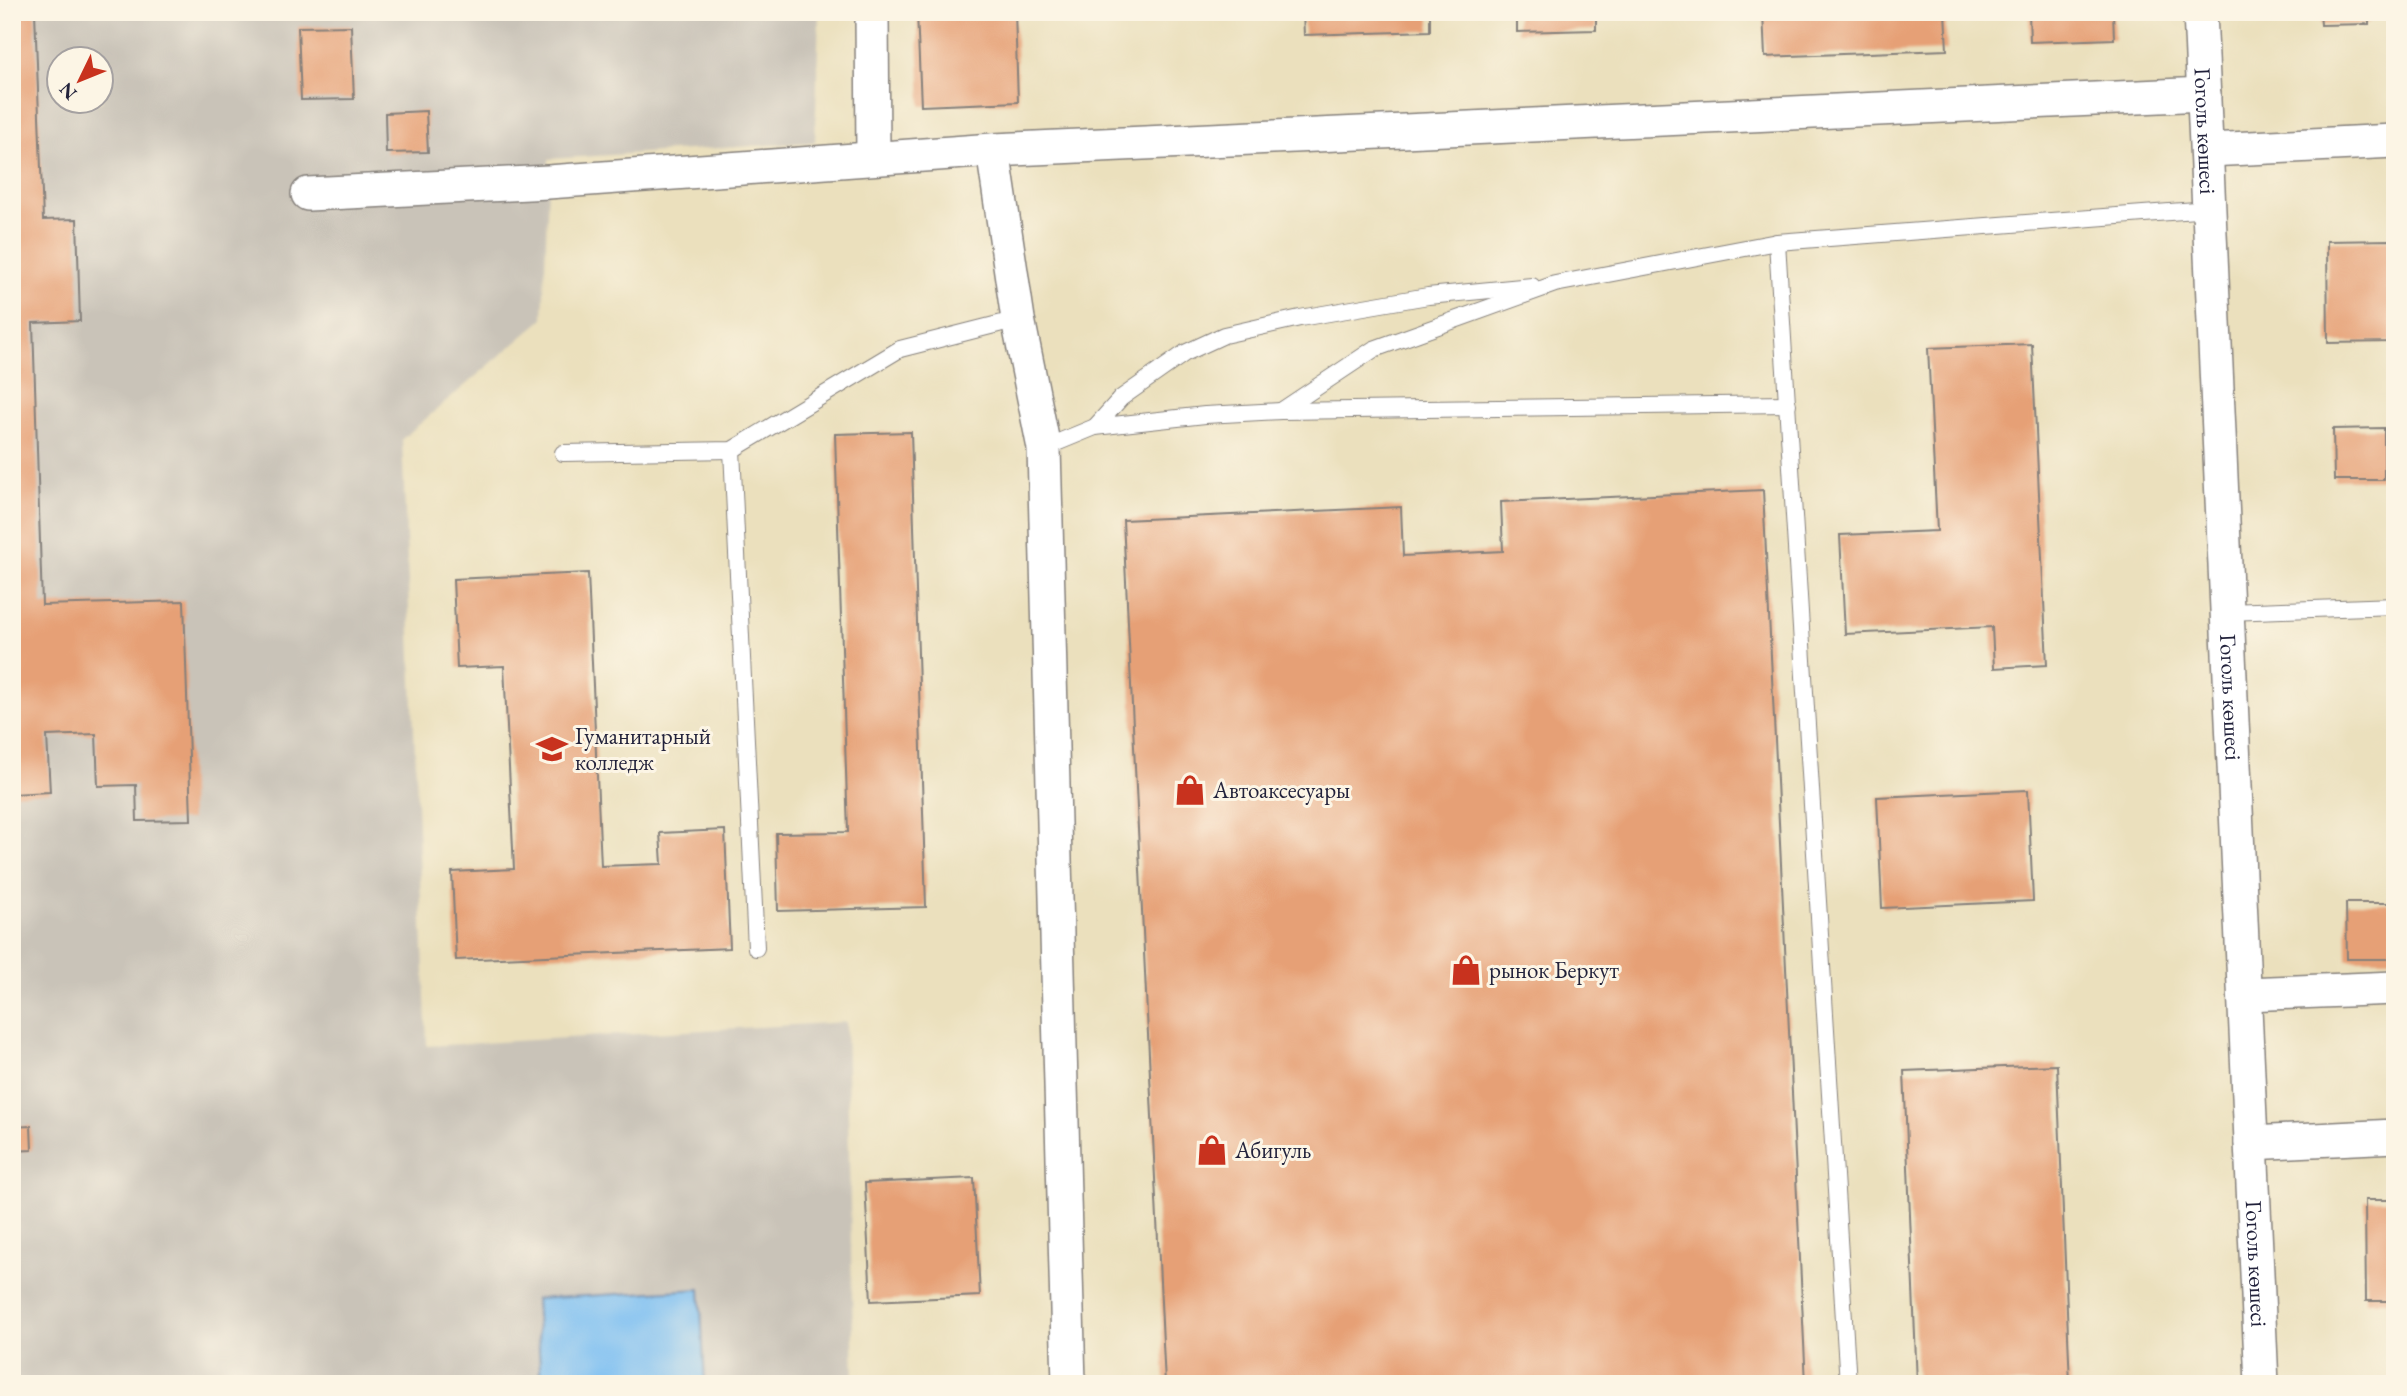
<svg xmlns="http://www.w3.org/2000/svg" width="2407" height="1396" font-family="'EB Garamond',serif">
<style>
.industrial{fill:#c9c3b8;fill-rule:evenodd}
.water{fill:#7dbff2;stroke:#507096;stroke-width:2}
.building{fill:#e6a076}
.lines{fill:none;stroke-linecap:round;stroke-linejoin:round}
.lane-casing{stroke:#86817c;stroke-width:18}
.street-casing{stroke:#86817c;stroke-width:36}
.lane{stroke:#fff;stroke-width:16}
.street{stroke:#fff;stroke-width:33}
.labels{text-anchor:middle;stroke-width:6;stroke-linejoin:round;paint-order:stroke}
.street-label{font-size:23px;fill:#22223b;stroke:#fcf5e5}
.poi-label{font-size:23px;fill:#22223b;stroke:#fcf5e5;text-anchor:start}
</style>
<rect width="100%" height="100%" fill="#fcf5e5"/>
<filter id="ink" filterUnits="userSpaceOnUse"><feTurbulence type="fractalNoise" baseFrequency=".0143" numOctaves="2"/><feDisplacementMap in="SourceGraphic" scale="14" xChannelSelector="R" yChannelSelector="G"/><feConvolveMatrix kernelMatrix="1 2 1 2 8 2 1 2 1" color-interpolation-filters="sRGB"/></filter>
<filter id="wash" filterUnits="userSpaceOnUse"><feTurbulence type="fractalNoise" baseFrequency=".00686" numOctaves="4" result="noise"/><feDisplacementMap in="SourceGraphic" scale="28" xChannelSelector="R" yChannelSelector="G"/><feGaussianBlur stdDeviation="1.57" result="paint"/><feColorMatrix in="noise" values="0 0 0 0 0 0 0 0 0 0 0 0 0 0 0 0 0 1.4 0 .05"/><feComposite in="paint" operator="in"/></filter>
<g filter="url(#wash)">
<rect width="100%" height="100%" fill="#ebe0bd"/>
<path class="industrial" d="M 12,12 L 819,12 L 815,142 L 549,159 L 543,319 L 402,439 L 427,1046 L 846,1022 L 854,1384 L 221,1384 L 220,1381 L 12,1384 ZM 60,60 L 102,60 L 102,102 L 60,102 Z"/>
<polygon class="water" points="700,1289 705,1384 541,1384 536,1299"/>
<g id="blocks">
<g class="building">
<polygon points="12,12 35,12 43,220 77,219 80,321 33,323 42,605 184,601 191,820 137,821 136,785 98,786 96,734 47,736 50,792 12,794"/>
<polygon points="917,12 1015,12 1018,102 921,106"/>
<polygon points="1303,12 1430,12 1430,31 1304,35"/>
<polygon points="1517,12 1596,12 1596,30 1517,32"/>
<rect x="1683" y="12" width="33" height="3"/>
<polygon points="1763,12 1945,12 1947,50 1765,57"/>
<polygon points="2029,12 2113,12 2114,39 2030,42"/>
<polygon points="2320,12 2369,12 2369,24 2321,25"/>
<polygon points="351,26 354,99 301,100 298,27"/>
<polygon points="426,111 428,152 386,153 385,113"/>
<polygon points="2391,240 2392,342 2328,343 2327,241"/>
<polygon points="2032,344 2047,665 1994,668 1992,627 1845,634 1840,535 1937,531 1928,348"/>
<polygon points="2384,428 2384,480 2334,480 2333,429"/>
<polygon points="911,432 926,907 778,911 776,833 848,832 835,434"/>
<polygon points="1763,490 1806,1384 1165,1384 1123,520 1401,507 1403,556 1503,551 1501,502"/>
<polygon points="588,573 601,866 662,864 660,833 725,830 730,948 456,960 452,872 514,869 504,666 457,668 453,579"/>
<polygon points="2028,790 2033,901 1882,908 1877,797"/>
<polygon points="2346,903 2395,903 2395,959 2347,959"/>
<polygon points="2057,1065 2070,1384 1917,1384 1904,1071"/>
<polygon points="31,1126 32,1150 12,1151 12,1127"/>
<polygon points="974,1178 980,1296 871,1301 865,1183"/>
<polygon points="2365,1200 2395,1200 2395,1301 2366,1301"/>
</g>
</g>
</g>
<g filter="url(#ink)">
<use href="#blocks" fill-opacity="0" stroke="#86817c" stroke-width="2"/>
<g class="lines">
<defs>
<g id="lane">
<polyline points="1777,242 1848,1384"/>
<polyline points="1281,411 1374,349 1555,284 1777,242 2209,209"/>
<polyline points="1095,427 1121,398 1185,353 1224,335 1300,318 1428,296 1532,286"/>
<polyline points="1044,448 1095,427 1205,415 1281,411 1788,404"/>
<polyline points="732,450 756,948"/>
<polyline points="563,453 732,450 900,349 1018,319"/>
<polyline points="2228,612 2395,606"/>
</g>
<g id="street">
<polyline points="872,12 873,158"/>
<path id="s1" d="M 2200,12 L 2262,1384"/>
<polyline points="993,150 1018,319 1044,448 1069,1384"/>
<polyline points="2208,150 2395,141"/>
<polyline points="308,194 548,182 993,150 2204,94"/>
<polyline points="2245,994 2395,988"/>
<polyline points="2251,1143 2395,1136"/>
</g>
</defs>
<use href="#lane" class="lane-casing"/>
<use href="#street" class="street-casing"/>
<use href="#lane" class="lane"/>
<use href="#street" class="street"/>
</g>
</g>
<defs>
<symbol id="university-bare" viewBox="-9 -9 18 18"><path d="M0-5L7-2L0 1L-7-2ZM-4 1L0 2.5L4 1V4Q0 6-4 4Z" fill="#c8321e" stroke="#fcf5e5" stroke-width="2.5" paint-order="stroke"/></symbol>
<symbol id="shop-bare" viewBox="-9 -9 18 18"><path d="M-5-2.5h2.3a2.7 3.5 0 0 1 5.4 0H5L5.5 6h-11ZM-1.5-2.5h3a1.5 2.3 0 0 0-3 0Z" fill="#c8321e" stroke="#fcf5e5" stroke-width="2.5" paint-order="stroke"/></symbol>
</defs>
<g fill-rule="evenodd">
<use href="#university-bare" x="530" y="727" width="44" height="44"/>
<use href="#shop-bare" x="1168" y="768" width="44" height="44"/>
<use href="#shop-bare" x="1444" y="948" width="44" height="44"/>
<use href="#shop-bare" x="1190" y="1128" width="44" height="44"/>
</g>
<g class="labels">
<g class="street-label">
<text dy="8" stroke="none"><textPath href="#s1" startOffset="119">Гоголь көшесі</textPath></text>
<text dy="8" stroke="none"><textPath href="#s1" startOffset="686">Гоголь көшесі</textPath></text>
<text dy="8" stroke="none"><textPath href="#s1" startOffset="1253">Гоголь көшесі</textPath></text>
</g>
<g class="poi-label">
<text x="575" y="744">Гуманитарный<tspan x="575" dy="26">колледж</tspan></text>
<text x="1213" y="798">Автоаксесуары</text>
<text x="1489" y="978">рынок Беркут</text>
<text x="1235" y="1158">Абигуль</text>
</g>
</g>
<rect width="2407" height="1396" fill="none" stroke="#fcf5e5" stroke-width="42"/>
<g transform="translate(80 80) rotate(227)"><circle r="33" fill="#fcf5e5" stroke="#a5a1a1" stroke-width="2"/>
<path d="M0-5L12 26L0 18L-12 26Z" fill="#c8321e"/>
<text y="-10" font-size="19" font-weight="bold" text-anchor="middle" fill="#22223b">N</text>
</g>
</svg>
